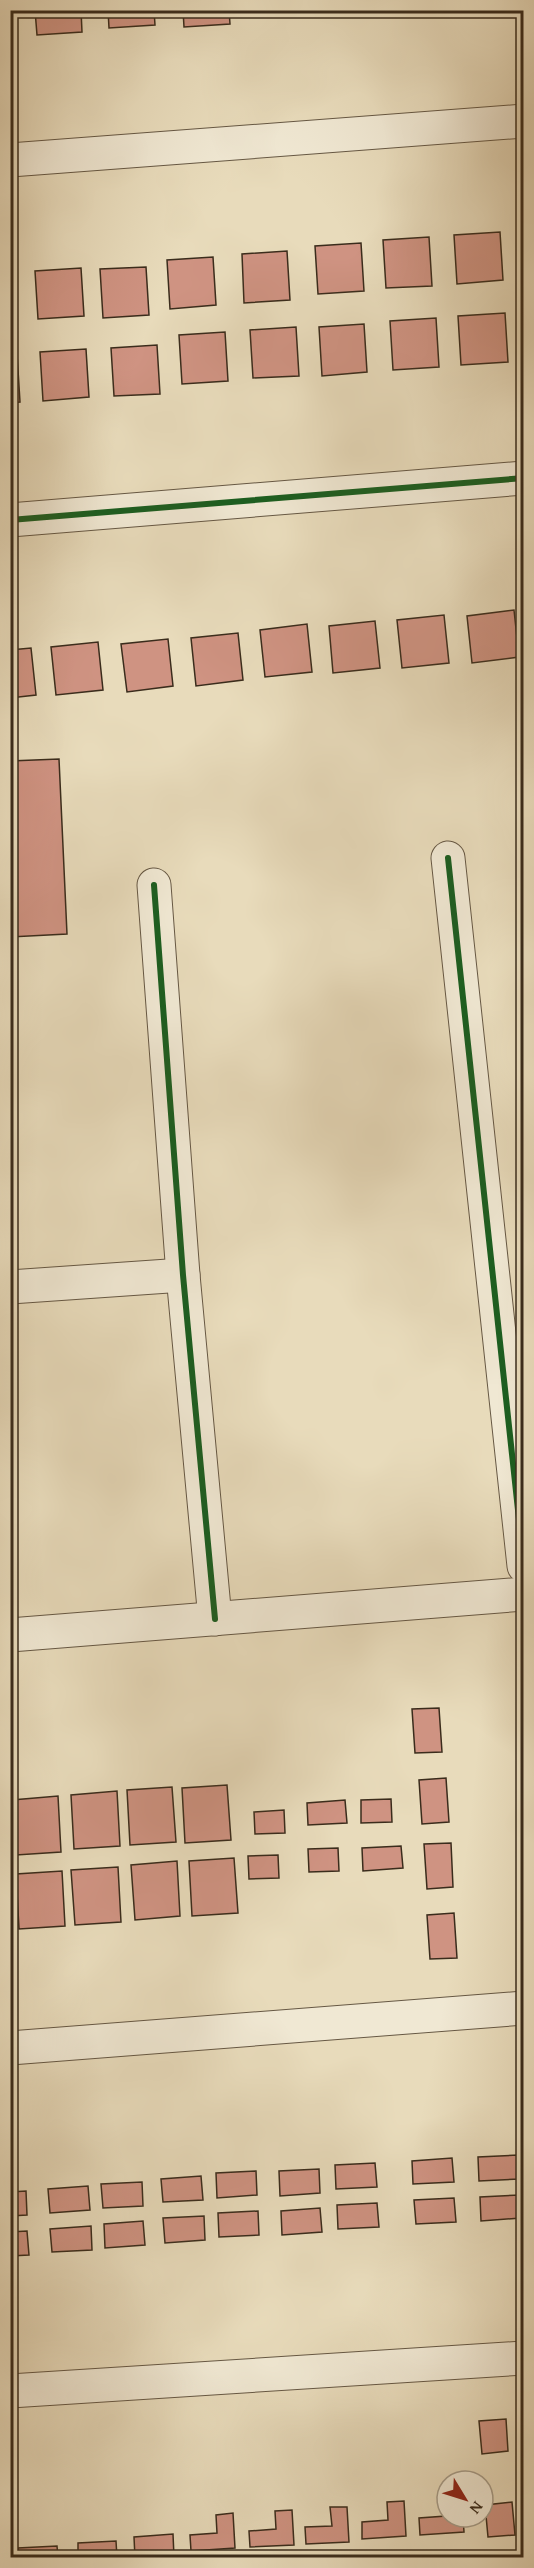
<svg xmlns="http://www.w3.org/2000/svg" width="534" height="2568" font-family="'Gentium Book Plus',serif">
<style>
.building{fill:#cf9382;stroke:#3a2c1c;stroke-width:1.5}
.lines{fill:none;stroke-linecap:round;stroke-linejoin:round}
.minor-casing{stroke:#665844;stroke-width:35}
.minor{stroke:#f0e8d3;stroke-width:33}
.cycleway-casing{stroke:#f0e8d3;stroke-width:10}
.cycleway{stroke:#1b5e20;stroke-width:6}
</style>
<rect width="100%" height="100%" fill="#e8dbbb"/>
<filter id="stains"><feTurbulence type="fractalNoise" baseFrequency=".00333" numOctaves="4"/><feColorMatrix values="0 0 0 0 .2 0 0 0 0 .09 0 0 0 0 .02 0 0 0 .5 -.17"/></filter>
<radialGradient id="worn" r=".72"><stop offset=".6" stop-color="#630" stop-opacity="0"/><stop offset="1" stop-color="#630" stop-opacity=".3"/></radialGradient>
<g class="building">
<polygon points="35,10 81,10 82,32 37,35"/>
<polygon points="108,10 154,10 155,25 109,28"/>
<polygon points="183,10 229,10 230,24 184,27"/>
<polygon points="262,10 307,10 307,13 262,16"/>
<polygon points="500,232 503,280 457,284 454,235"/>
<polygon points="518,234 524,234 524,282 521,283"/>
<polygon points="429,237 432,286 386,288 383,240"/>
<polygon points="361,243 364,291 318,294 315,246"/>
<polygon points="287,251 290,300 244,303 242,254"/>
<polygon points="213,257 216,305 170,309 167,260"/>
<polygon points="146,267 149,315 103,318 100,269"/>
<polygon points="81,268 84,316 38,319 35,271"/>
<polygon points="505,313 508,362 461,365 458,316"/>
<polygon points="436,318 439,367 393,370 390,321"/>
<polygon points="364,324 367,372 322,376 319,327"/>
<polygon points="296,327 299,376 253,378 250,330"/>
<polygon points="225,332 228,381 182,384 179,335"/>
<polygon points="157,345 160,394 114,396 111,348"/>
<polygon points="86,349 89,397 43,401 40,352"/>
<polygon points="17,354 20,402 10,403 10,355"/>
<polygon points="514,610 519,657 472,663 467,616"/>
<polygon points="444,615 449,663 402,668 397,620"/>
<polygon points="375,621 380,668 333,673 329,626"/>
<polygon points="307,624 312,672 265,677 260,630"/>
<polygon points="238,633 243,680 196,686 191,638"/>
<polygon points="168,639 173,686 127,692 121,644"/>
<polygon points="98,642 103,690 56,695 51,647"/>
<polygon points="31,648 36,695 10,698 10,650"/>
<polygon points="59,759 67,934 10,937 10,761"/>
<polygon points="439,1708 442,1752 415,1753 412,1709"/>
<polygon points="446,1778 449,1822 422,1824 419,1780"/>
<polygon points="227,1785 231,1840 185,1843 182,1788"/>
<polygon points="172,1787 176,1842 130,1845 127,1790"/>
<polygon points="117,1791 120,1846 74,1849 71,1795"/>
<polygon points="58,1796 61,1852 16,1855 12,1800"/>
<polygon points="391,1799 392,1822 361,1823 361,1800"/>
<polygon points="345,1800 347,1823 308,1825 307,1803"/>
<polygon points="284,1810 285,1833 255,1834 254,1812"/>
<polygon points="451,1843 453,1887 427,1889 424,1844"/>
<polygon points="401,1846 403,1868 363,1871 362,1848"/>
<polygon points="338,1848 339,1871 309,1872 308,1849"/>
<polygon points="278,1855 279,1878 249,1879 248,1856"/>
<polygon points="234,1858 238,1913 192,1916 189,1861"/>
<polygon points="177,1861 180,1916 135,1920 131,1865"/>
<polygon points="118,1867 121,1922 75,1925 71,1870"/>
<polygon points="62,1871 65,1926 19,1929 16,1874"/>
<polygon points="454,1913 457,1958 430,1959 427,1915"/>
<polygon points="518,2155 519,2179 479,2181 478,2157"/>
<polygon points="452,2158 454,2182 413,2184 412,2161"/>
<polygon points="375,2163 377,2187 336,2189 335,2165"/>
<polygon points="319,2169 320,2193 280,2196 279,2171"/>
<polygon points="256,2171 257,2195 217,2198 216,2173"/>
<polygon points="201,2176 203,2200 163,2202 161,2179"/>
<polygon points="142,2182 143,2206 103,2208 101,2184"/>
<polygon points="88,2186 90,2210 50,2213 48,2189"/>
<polygon points="26,2191 27,2215 10,2216 10,2192"/>
<polygon points="520,2195 521,2218 481,2221 480,2197"/>
<polygon points="454,2198 456,2222 416,2224 414,2200"/>
<polygon points="377,2203 379,2227 338,2229 337,2205"/>
<polygon points="320,2208 322,2232 282,2235 281,2211"/>
<polygon points="258,2211 259,2235 219,2237 218,2213"/>
<polygon points="204,2216 205,2240 165,2243 163,2218"/>
<polygon points="143,2221 145,2245 105,2248 104,2224"/>
<polygon points="91,2226 92,2250 52,2252 50,2229"/>
<polygon points="27,2231 29,2255 10,2256 10,2232"/>
<polygon points="506,2419 508,2451 482,2454 479,2421"/>
<polygon points="445,2498 447,2498 447,2517 463,2517 464,2532 420,2535 419,2518 446,2516"/>
<polygon points="404,2501 406,2536 362,2539 362,2522 388,2520 387,2502"/>
<polygon points="512,2502 515,2535 488,2537 485,2505"/>
<polygon points="330,2507 347,2507 349,2542 306,2544 305,2527 332,2526"/>
<polygon points="292,2510 294,2545 250,2547 249,2531 276,2529 275,2511"/>
<polygon points="233,2513 235,2548 191,2551 190,2535 217,2533 216,2515"/>
<polygon points="173,2534 174,2557 135,2558 134,2537"/>
<polygon points="116,2541 117,2558 78,2558 78,2543"/>
<polygon points="57,2546 58,2558 19,2558 18,2548"/>
</g>
<g class="lines">
<defs>
<g id="minor">
<polyline points="10,160 524,121"/>
<polyline points="10,520 524,478"/>
<polyline points="448,858 524,1566"/>
<polyline points="154,885 183,1275 215,1619"/>
<polyline points="10,1287 183,1275"/>
<polyline points="10,1635 524,1594"/>
<polyline points="10,2048 524,2008"/>
<polyline points="10,2391 524,2358"/>
</g>
</defs>
<use href="#minor" class="minor-casing"/>
<use href="#minor" class="minor"/>
<defs>
<g id="cycleway">
<polyline points="10,520 524,478"/>
<polyline points="448,858 524,1566"/>
<polyline points="154,885 183,1275 215,1619"/>
</g>
</defs>
<use href="#cycleway" class="cycleway-casing"/>
<use href="#cycleway" class="cycleway"/>
</g>
<rect width="534" height="2568" fill="none" stroke="#e8dbbb" stroke-width="36"/>
<rect x="12" y="12" width="510" height="2544" fill="none" stroke="#3a2c1c" stroke-width="3"/>
<rect x="18" y="18" width="498" height="2532" fill="none" stroke="#3a2c1c" stroke-width="1.5"/>
<g transform="translate(465 2499) rotate(128)"><circle r="28" fill="#f0e8d3" stroke="#a79d8a" stroke-width="1.5"/>
<path d="M0-4.5L10 22L0 15L-10 22Z" fill="#8f2418"/>
<text y="-9" font-size="16" font-weight="bold" text-anchor="middle" fill="#3a2c1c">N</text>
</g>
<rect width="100%" height="100%" filter="url(#stains)"/>
<rect width="100%" height="100%" fill="url(#worn)"/>
</svg>
